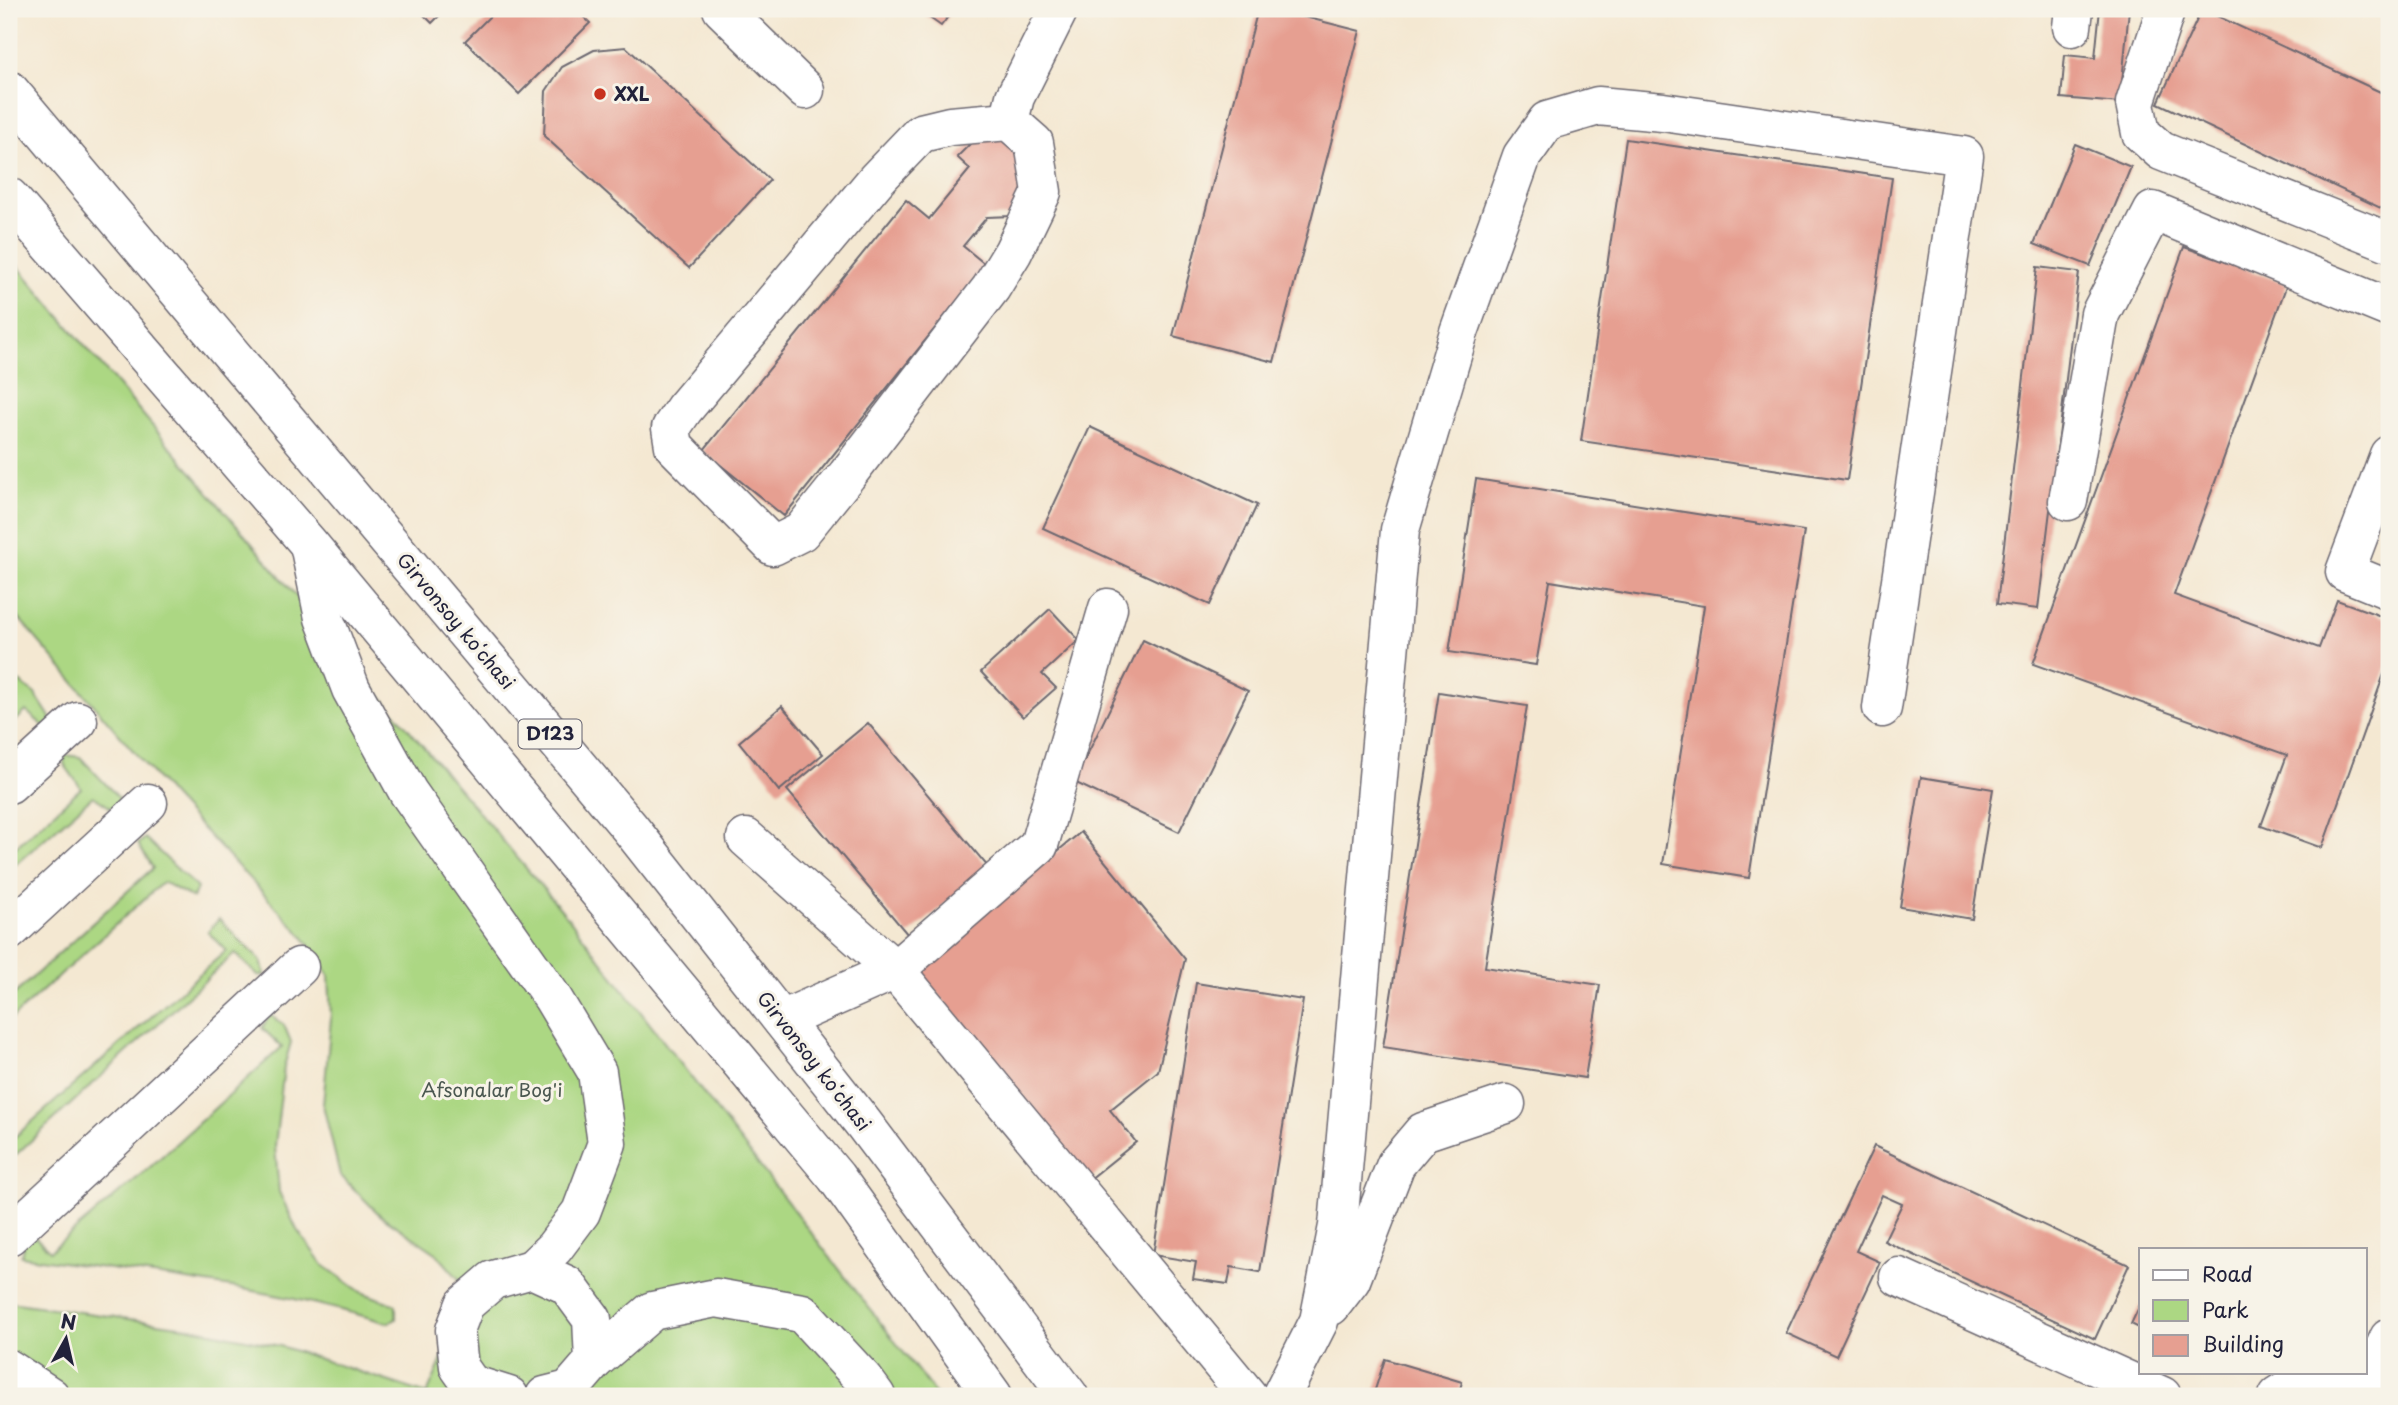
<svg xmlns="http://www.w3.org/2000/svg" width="2398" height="1405" font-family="'Playpen Sans',sans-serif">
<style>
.green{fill:#acd783;stroke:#677c5f;stroke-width:2}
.building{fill:#e69f91}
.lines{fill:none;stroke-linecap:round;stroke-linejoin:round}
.minor-casing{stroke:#6c6770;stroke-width:41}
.major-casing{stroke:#6c6770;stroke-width:41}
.minor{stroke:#fff;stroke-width:38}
.major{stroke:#fff;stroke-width:38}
.poi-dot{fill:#c8321e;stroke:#f7f3e8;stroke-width:2.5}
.labels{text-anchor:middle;stroke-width:6;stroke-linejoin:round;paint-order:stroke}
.shield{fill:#f7f3e8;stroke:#62616f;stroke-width:2}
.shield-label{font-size:18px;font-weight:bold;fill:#22223b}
.poi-label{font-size:19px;font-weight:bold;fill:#22223b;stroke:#f7f3e8;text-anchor:start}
.street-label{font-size:19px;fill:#22223b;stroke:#f7f3e8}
.park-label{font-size:19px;fill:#4b5851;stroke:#f7f3e8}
</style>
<rect width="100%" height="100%" fill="#f7f3e8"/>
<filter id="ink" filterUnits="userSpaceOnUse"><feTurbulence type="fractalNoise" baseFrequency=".0143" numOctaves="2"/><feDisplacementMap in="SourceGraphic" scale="14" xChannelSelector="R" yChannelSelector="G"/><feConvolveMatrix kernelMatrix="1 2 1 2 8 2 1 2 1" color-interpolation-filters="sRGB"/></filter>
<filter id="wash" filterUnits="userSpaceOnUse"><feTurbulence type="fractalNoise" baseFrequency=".00686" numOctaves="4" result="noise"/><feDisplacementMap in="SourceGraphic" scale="28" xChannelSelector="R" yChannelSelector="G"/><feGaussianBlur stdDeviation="1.57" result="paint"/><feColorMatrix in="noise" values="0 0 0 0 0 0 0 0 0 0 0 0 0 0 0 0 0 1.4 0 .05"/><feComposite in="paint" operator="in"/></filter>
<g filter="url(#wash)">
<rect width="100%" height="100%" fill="#f4e8d2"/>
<g class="green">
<polygon points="9,256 569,919 937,1396 9,1396 9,1302 186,1327 280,1346 427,1394 455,1330 464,1285 436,1253 380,1215 340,1175 323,1105 331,1018 329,976 302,935 173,797 9,607"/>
<polygon points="9,674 35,694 52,720 46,728 26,711 9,727 9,708 14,703 9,700"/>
<polygon points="65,755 80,757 118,797 123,807 111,808 93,796 9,870 9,853 81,788 64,764"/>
<polygon points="145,838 197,888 193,898 163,882 9,1021 9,999 153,868 138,844"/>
<polygon points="219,919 261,961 265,975 258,976 235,953 9,1161 9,1142 226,951 208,932"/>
<path d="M 270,1015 L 284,1025 L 291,1042 L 284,1067 L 275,1146 L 279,1192 L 297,1230 L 323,1265 L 361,1292 L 396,1305 L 396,1319 L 387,1323 C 269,1286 143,1275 21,1256 L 24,1243 L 34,1236 L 50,1251 L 149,1168 L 282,1047 L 262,1028 Z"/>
</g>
<g id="blocks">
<g class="building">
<polygon points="418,9 446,9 432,23"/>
<polygon points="497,9 575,9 590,23 519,94 465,41"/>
<polygon points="917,9 954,9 941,26"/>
<polygon points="1258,9 1273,9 1360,31 1274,362 1173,336"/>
<polygon points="2100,9 2129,9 2120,103 2061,98 2065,55 2095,58"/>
<polygon points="2202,9 2389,96 2389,212 2158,103"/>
<polygon points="626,47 770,180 689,268 544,136 546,91 562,67 594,50"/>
<polygon points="976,138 1014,140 1031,198 1012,216 987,217 963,246 986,265 784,516 703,451 906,200 929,219 970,169 957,157"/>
<polygon points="1626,139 1892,178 1847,480 1581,441"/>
<polygon points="2075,144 2131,167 2090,266 2034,244"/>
<polygon points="2184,247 2287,284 2174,595 2319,648 2337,600 2389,619 2389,660 2322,848 2261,826 2287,755 2033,664"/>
<polygon points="2037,267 2079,272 2038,609 1997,604"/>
<polygon points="1090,427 1257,505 1210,605 1043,528"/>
<polygon points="1476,479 1804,531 1749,878 1663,864 1704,606 1550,581 1536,665 1449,652"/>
<polygon points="1050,609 1079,640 1042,674 1056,688 1023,717 981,672"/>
<polygon points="1143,640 1248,691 1179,832 1074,782"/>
<polygon points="1439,692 1527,706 1485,967 1600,985 1585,1078 1383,1047"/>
<polygon points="782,706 823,754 779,791 739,742"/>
<polygon points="868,723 989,868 908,935 787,790"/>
<polygon points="1921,777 1993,789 1972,919 1900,907"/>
<polygon points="1081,832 1185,959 1158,1071 1110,1110 1136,1142 1090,1179 916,967"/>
<polygon points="1196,983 1303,1000 1260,1272 1231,1267 1228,1284 1193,1279 1196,1262 1153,1255"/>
<polygon points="1874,1146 2129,1265 2095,1339 1884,1241 1902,1204 1882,1195 1856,1251 1880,1262 1836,1356 1786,1333"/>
<polygon points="2141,1303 2141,1329 2131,1324"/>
<polygon points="1385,1359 1462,1382 1458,1396 1373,1396"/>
</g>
</g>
</g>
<g filter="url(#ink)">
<use href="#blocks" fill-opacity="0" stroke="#6c6770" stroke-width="2"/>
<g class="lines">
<defs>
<g id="minor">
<polyline points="722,9 805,90"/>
<polyline points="2166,9 2135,103 2141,133 2161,151 2389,242"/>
<polyline points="2072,27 2074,9"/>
<polygon points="1009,121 1034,143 1042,192 1013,252 991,288 847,475 801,532 773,546 674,446 671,428 684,409 876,180 921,133 950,126"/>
<polyline points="1009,121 1015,97 1059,9"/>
<polyline points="2389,455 2345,572 2389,590"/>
<polyline points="2068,501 2100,314 2153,211 2389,308"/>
<polyline points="9,784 78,721"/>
<polyline points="746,838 895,970 1248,1396"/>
<polyline points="9,931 148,803"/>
<polyline points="782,1020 895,970 1039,845 1108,608"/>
<polyline points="9,1236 299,967"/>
<polyline points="1899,1277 2162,1396"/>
<polyline points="1331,1306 1351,1280 1396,1164 1423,1132 1506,1104"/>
<polyline points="9,1369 50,1396"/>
<polyline points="2319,1372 2368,1384 2389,1338"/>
<polyline points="509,1396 471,1384 459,1367 455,1330 465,1304 493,1280 532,1269 567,1285 592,1319 594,1361"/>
<polyline points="545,1396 569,1390 594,1361 652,1311 716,1298 802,1313 865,1381 876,1396"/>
<polyline points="1281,1396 1319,1321 1338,1226 1400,530 1459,332 1522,156 1547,121 1598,106 1663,112 1964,156 1882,708"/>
<polyline points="2278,1396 2315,1372"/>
</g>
<g id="major">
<polyline points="9,90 630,828 863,1123 1069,1396"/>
<polyline points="9,197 309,544 836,1177 993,1396"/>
<polyline points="310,549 324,618 351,689 408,792 552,997 597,1072 607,1143 581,1212 554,1248 532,1269"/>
</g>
</defs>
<use href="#minor" class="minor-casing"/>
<use href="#major" class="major-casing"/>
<use href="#minor" class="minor"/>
<use href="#major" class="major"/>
</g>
</g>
<circle class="poi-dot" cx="600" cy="94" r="7"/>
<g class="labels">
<rect class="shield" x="518.5" y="719.5" width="63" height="29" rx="5"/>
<g class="shield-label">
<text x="550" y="740">D123</text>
</g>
<g class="poi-label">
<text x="614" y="101">XXL</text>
</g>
<g class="street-label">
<text transform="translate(456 621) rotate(50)" y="7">Girvonsoy koʻchasi</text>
<text transform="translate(814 1061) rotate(52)" y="7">Girvonsoy koʻchasi</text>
</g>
<g class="park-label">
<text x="492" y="1097">Afsonalar Bog'i</text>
</g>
</g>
<rect width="2398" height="1405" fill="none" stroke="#f7f3e8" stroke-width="35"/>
<rect x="2139" y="1248" width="228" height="126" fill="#f7f3e8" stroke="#a29fa3" stroke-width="2"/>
<rect x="2153" y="1270" width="35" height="10" fill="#ffffff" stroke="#a29fa3" stroke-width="2"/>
<text x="2202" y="1282" font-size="21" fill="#22223b">Road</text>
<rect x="2153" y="1300" width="35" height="21" fill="#acd783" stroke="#a29fa3" stroke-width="2"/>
<text x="2202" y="1318" font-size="21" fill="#22223b">Park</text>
<rect x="2153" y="1335" width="35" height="21" fill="#e69f91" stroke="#a29fa3" stroke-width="2"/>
<text x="2202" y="1352" font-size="21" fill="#22223b">Building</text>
<g transform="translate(66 1339) rotate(8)" stroke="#f7f3e8" stroke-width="5" paint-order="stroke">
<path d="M0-5L12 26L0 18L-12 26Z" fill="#22223b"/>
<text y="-10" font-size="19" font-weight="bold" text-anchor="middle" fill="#22223b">N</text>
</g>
</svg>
